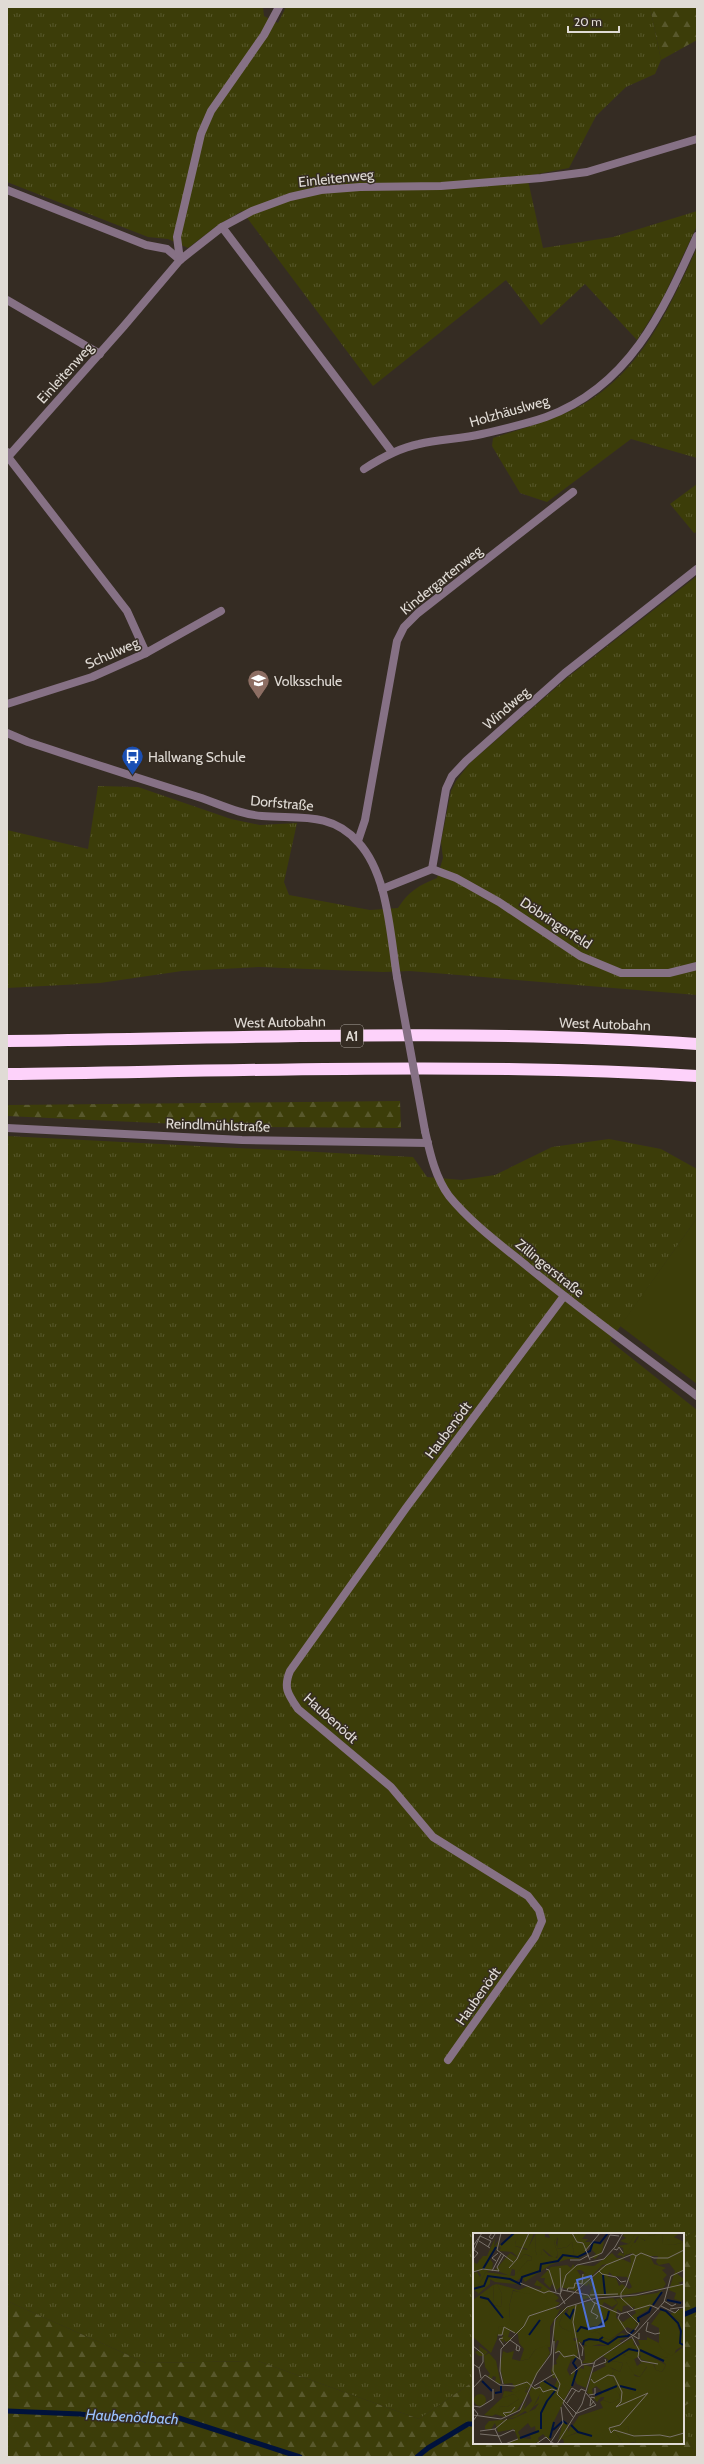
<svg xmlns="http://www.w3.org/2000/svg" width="704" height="2464" font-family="Cabin,sans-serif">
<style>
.grass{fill:url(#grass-tufts)}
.forest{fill:url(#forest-firs)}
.garden{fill:#3c3d09}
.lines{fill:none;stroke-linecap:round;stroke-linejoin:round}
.stream{stroke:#00123c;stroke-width:5}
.minor{stroke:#867185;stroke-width:8}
.tertiary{stroke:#867185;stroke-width:8}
.motorway{stroke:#fdd2fa;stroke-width:12}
.tertiary-bridge{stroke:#867185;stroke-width:8}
.labels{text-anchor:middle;stroke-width:3;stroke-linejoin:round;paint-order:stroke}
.shield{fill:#352c23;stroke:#ada6a0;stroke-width:1}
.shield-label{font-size:13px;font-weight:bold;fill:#e0dbd5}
.street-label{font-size:14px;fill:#e0dbd5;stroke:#352c23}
.poi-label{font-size:14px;fill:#e0dbd5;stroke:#352c23;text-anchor:start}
.water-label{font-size:15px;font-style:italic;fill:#99c1fc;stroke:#352c23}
.inset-river{fill:none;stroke:#00123c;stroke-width:2}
.inset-road{fill:none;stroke:#79726a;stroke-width:1}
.view{fill:#4e71d7;fill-opacity:0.15;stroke:#4e71d7;stroke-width:2}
.inset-edge{fill:none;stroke:#e0dbd5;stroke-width:2}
</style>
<defs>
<pattern id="grass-tufts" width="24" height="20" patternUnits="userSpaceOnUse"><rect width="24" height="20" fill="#3c3d09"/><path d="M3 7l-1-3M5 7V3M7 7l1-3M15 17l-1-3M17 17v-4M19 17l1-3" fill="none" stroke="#58582c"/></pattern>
<pattern id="forest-firs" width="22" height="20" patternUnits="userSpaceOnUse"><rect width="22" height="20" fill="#3c3d09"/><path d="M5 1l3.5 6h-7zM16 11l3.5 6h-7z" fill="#58582c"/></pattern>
</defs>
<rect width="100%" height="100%" fill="#352c23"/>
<g class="grass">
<polygon points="7,7 263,7 264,16 278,23 286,7 650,7 661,60 655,74 626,87 596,116 569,168 527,176 543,248 613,237 697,211 697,226 661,302 637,340 585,284 541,325 506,280 373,386 242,211 218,225 188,248 168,239 148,237 7,182"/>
<path d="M 697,248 L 697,458 L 631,439 L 547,502 L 520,493 L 492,446 L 493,438 C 523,428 554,420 582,405 C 642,371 669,308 697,248 Z"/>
<polygon points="697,484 697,532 694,533 670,504"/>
<path d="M 697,576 L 697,995 L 410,971 L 383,972 L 259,967 L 182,971 L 100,983 L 7,988 L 7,830 L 88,849 L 98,786 L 138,787 L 231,819 L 260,825 L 297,823 L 284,882 L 289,895 L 370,910 L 398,908 C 408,892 419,885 437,878 L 443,858 L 441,842 L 451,791 L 456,781 L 470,763 L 568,677 Z"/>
<polygon points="7,1136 413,1157 427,1177 462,1180 495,1175 552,1147 609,1139 661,1149 697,1169 697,1218 610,1341 697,1410 697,2229 683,2239 683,2234 474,2234 474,2381 419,2419 258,2361 146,2363 7,2301"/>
<polygon points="697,2398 697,2457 696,2457 683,2425 683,2407"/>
</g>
<g class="forest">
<polygon points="650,7 697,7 697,40 661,60"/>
<polygon points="400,1101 401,1128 241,1127 7,1116 7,1105"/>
<polygon points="697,2229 697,2398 683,2407 683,2239"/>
<polygon points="7,2301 146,2363 258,2361 419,2419 474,2381 474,2443 683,2443 683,2425 696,2457 7,2457"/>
</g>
<polygon class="garden" points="697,1218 697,1384 620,1326"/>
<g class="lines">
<g class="stream">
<polyline points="683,2315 697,2309"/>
<polyline points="7,2411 80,2414 129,2420 179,2418 300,2457"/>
<polyline points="417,2457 428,2448 468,2424 474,2424"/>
</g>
<g class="minor">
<polyline points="7,190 146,245 167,249 180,260"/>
<polyline points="222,227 392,452"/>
<polyline points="180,260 177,237 201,134 211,111 264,35 279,7"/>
<polyline points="7,300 100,354"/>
<polyline points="7,452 8,457 127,611 146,653"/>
<polyline points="7,458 124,326 180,260 222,227 252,211 290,197 321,190 360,187 441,186 541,178 587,172 697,139"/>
<path d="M 364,469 C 381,458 399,448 419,444 C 439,439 461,439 482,434 C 503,429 526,424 546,417 C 630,386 663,311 697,236"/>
<polyline points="7,704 92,677 146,653 221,611"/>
<polyline points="358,841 365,820 397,641 404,627 418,613 573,492"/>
<polyline points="432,869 446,789 452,776 466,761 565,673 697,569"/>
<polyline points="432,869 456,878 499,902 580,956 621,973 669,973 697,966"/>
<polyline points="382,889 432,869"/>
<polyline points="7,1128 242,1140 428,1143"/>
<path d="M 448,2060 L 535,1937 L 542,1921 L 539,1910 L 528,1896 L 433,1837 L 391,1787 L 298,1709 C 288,1694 283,1688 290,1671 L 406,1508 L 564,1296"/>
</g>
<g class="tertiary">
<path d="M 7,733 L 28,742 C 83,760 137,778 192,795 C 216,802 237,814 262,816 C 297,819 331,811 358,842 C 388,874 390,934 397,977"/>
<path d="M 425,1131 C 430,1153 435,1177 449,1196 C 471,1223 501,1245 528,1267 C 583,1312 640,1353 697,1396"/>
</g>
<g class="motorway">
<path d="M 7,1041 C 237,1038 468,1028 697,1044"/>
<path d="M 7,1074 C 237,1071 468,1062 697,1076"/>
</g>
<polyline class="tertiary-bridge" points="397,977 425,1131"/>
</g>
<defs>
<symbol id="school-pin" viewBox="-11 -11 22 30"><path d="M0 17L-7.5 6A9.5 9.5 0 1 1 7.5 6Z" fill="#8d6e63" stroke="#352c23"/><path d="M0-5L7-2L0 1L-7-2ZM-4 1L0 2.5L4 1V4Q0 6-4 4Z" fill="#fff"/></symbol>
<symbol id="bus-pin" viewBox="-11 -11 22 30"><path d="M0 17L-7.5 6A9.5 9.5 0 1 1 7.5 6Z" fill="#1a4fb4" stroke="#352c23"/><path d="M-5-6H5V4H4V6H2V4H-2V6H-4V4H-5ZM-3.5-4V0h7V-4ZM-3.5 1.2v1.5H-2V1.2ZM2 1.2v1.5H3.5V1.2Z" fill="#fff"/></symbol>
</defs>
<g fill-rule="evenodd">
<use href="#school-pin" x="246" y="668" width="25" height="34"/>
<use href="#bus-pin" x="120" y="744" width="25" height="34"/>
</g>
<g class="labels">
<rect class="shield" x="341" y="1025" width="22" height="22" rx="3"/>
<g class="shield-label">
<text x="352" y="1041">A1</text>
</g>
<g class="street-label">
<text transform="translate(336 178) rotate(-6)" y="5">Einleitenweg</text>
<text transform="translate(65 373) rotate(-48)" y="5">Einleitenweg</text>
<text transform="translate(509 411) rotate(-16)" y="5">Holzhäuslweg</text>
<text transform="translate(441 580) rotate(-39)" y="5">Kindergartenweg</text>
<text transform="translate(112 653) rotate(-24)" y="5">Schulweg</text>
<text transform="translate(506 708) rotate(-41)" y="5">Windweg</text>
<text transform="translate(282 803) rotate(5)" y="5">Dorfstraße</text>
<text transform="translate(556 923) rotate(33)" y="5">Döbringerfeld</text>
<text transform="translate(280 1022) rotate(-1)" y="5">West Autobahn</text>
<text transform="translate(605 1024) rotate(2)" y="5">West Autobahn</text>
<text transform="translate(218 1125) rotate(2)" y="5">Reindlmühlstraße</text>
<text transform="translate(550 1268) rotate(39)" y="5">Zillingerstraße</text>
<text transform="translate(448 1430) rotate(-53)" y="5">Haubenödt</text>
<text transform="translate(331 1718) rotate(42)" y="5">Haubenödt</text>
<text transform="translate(478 1996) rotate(-55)" y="5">Haubenödt</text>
</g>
<g class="poi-label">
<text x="274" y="686">Volksschule</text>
<text x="148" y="762">Hallwang Schule</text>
</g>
<g class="water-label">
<text transform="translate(132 2417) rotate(3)" y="5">Haubenödbach</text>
</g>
</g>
<g transform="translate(473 2233)">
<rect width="211" height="211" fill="#352c23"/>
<path d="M 43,0 L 61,0 L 55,16 L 42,13 ZM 63,0 L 72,0 L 72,4 L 77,5 L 75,0 L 114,0 L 109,6 L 115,6 L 112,9 L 118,9 L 112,19 L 101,22 L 99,9 L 94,14 L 84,16 L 85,4 L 81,9 L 85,21 L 82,26 L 70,16 L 68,22 L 64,22 L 62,17 ZM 151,0 L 163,0 L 156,11 L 147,8 L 153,5 L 150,3 ZM 184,0 L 189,0 L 190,10 L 200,12 L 211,9 L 211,38 L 203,40 L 211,46 L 211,48 L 205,50 L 211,52 L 211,66 L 208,68 L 201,66 L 203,60 L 196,57 L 202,38 L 196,30 L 186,32 L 183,29 L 185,23 L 177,23 L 181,31 L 193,35 L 189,37 L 194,42 L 190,46 L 193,51 L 190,55 L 151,62 L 124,63 L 108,67 L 110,62 L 116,63 L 120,52 L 117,54 L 116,50 L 114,53 L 105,50 L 103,58 L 87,54 L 84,57 L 79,51 L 77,55 L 71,49 L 72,45 L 67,45 L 78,34 L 94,32 L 98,35 L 100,31 L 109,45 L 111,40 L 116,42 L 117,49 L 128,34 L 149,26 L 158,30 L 157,23 L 160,20 L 152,22 L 160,9 L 162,10 L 166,3 L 172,8 L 176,2 L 180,3 ZM 136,39 L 140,43 L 154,44 L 159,54 L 156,56 L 149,51 L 146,53 L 143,45 L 135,44 ZM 131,8 L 129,19 L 122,26 L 119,24 L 123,21 L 119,17 L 120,9 L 127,12 ZM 37,20 L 47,26 L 51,21 L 59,24 L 58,28 L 55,27 L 42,43 L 42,37 L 39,36 L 37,43 L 22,37 ZM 16,25 L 20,30 L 19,37 L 13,39 L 5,53 L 0,56 L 1,40 L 4,39 L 7,44 L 8,42 L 3,34 L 7,26 L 12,32 ZM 64,47 L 83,62 L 86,65 L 82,68 L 87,70 L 82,74 L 84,77 L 88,75 L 77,94 L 77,114 L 62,117 L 56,126 L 47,128 L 51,116 L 46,110 L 45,101 L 37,98 L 35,104 L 40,105 L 33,109 L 30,106 L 31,110 L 27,106 L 31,102 L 25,102 L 24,100 L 26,92 L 30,94 L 37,84 L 36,74 L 40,58 L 50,59 L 59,55 L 67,57 L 69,54 L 61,52 ZM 24,51 L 29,61 L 28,74 L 21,72 L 20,52 ZM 190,56 L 176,76 L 165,83 L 162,94 L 159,96 L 154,94 L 137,107 L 129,104 L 125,99 L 119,102 L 118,100 L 131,94 L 135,85 L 125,93 L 103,93 L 98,87 L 102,75 L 98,83 L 94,81 L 96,75 L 90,80 L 86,91 L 89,95 L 99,99 L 101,108 L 106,107 L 103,110 L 103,125 L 98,127 L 94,137 L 97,143 L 100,138 L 103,141 L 107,135 L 111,136 L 111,132 L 119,134 L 113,155 L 104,151 L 102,147 L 91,167 L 89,165 L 94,171 L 91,168 L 80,190 L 80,195 L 89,189 L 79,198 L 75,211 L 76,207 L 70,201 L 65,205 L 67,211 L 63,209 L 63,211 L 32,211 L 45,206 L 41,196 L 25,199 L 22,190 L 18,196 L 12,196 L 12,193 L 16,188 L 39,186 L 62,176 L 66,170 L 60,174 L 66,165 L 67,149 L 74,148 L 81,154 L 85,145 L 80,145 L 78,138 L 80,132 L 84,131 L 83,128 L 88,119 L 82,120 L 86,108 L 84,107 L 82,111 L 80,94 L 85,83 L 92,75 L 123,67 L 123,71 L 139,78 L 145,70 L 142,66 L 184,60 ZM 156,72 L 159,75 L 162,73 L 161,76 L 163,80 L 150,89 L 143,85 L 144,76 L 149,79 L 150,73 ZM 55,190 L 58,195 L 62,193 L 63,200 L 57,202 L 58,206 L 48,205 L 45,199 ZM 211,74 L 211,91 L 197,81 L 208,76 L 210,79 L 208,76 ZM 189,76 L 202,87 L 209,105 L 211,103 L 211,112 L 203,117 L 201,122 L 194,125 L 174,121 L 193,132 L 189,139 L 183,137 L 181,131 L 167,126 L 168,122 L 160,127 L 150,125 L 156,116 L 164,118 L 168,117 L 157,114 L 150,120 L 143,120 L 136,127 L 130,123 L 157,106 L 160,106 L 161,112 L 164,113 L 167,112 L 165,107 L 174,107 L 174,104 L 186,110 L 186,95 L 178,91 ZM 146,108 L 149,110 L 118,130 L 109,130 L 112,126 L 111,113 L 136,113 ZM 6,113 L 15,119 L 11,123 L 16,120 L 23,128 L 28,151 L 22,149 L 23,144 L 20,143 L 18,147 L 15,143 L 17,141 L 12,134 L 11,123 L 6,123 L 2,119 L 7,117 ZM 141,128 L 150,130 L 147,139 L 137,134 L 143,139 L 139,140 L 143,153 L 130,159 L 123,153 L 119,156 L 120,162 L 114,160 L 119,140 L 133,133 L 131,131 ZM 157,128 L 162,128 L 164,133 L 168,130 L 174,133 L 167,144 L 158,140 L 153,129 ZM 51,154 L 54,155 L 52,159 L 55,160 L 43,179 L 31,184 L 22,181 L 27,173 L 34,174 L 46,166 L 43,166 L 41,161 L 29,165 L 31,158 L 41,159 ZM 138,155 L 144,156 L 147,163 L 146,166 L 138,170 L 130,167 L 134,158 ZM 90,189 L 95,192 L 95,199 L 98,192 L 104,199 L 85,208 ZM 155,193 L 156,200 L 161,203 L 163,209 L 150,211 L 142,199 Z" fill="#3c3d09" fill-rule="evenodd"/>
<path d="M 39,0 L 43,0 L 45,5 L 42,9 L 42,13 L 54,17 L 63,0 L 62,17 L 64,22 L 68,22 L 69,16 L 76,23 L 84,25 L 85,21 L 81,9 L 85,3 L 83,10 L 85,16 L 94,14 L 99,9 L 101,22 L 110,18 L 114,20 L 105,26 L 95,26 L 77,32 L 52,49 L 49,44 L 42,49 L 52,52 L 22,49 L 17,46 L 17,51 L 4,62 L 5,60 L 0,56 L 5,53 L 13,39 L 41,43 L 55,27 L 58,28 L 59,24 L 55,22 L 51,21 L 47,26 L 39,19 L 26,18 L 28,15 L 26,13 ZM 163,0 L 184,0 L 180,3 L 176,2 L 173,8 L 165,3 L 151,24 L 141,30 L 129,32 L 118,44 L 108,37 L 102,37 L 101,34 L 105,32 L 121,33 L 139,20 L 144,25 L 149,25 L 150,23 L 144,22 L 147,19 L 151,22 L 150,15 L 145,13 L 156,11 ZM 189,0 L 207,0 L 201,4 L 211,9 L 200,12 L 190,11 ZM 22,5 L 21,14 L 26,7 L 23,15 L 10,36 L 1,39 L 0,42 L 0,29 L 4,31 L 10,23 L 14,23 ZM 24,51 L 46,57 L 55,53 L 68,57 L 73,60 L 75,68 L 71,62 L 59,56 L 59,60 L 53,61 L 40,57 L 36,74 L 37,88 L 31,94 L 26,93 L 24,106 L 18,120 L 0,104 L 0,67 L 20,52 L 21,72 L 28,74 L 29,61 ZM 99,76 L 101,85 L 98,87 L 103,93 L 125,93 L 136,85 L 131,94 L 118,100 L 125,99 L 129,104 L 137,107 L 149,100 L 154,103 L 166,88 L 165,84 L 167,84 L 167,89 L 154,104 L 136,113 L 126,111 L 116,114 L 110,111 L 110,109 L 106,109 L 104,124 L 101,133 L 105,105 L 99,105 L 98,99 L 89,95 L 86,91 L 90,81 L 92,79 L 98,83 ZM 190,77 L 211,91 L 211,103 L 206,109 L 211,112 L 211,211 L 157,211 L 163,209 L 161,203 L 156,200 L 155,193 L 149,198 L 142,199 L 150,211 L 91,210 L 90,205 L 104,200 L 99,194 L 106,183 L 130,175 L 127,169 L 130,167 L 138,170 L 146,166 L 147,162 L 140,155 L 134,158 L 134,164 L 128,164 L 124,169 L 120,165 L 129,161 L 125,158 L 130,159 L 143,152 L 139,141 L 142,138 L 133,133 L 147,139 L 150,130 L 141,128 L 130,130 L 137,126 L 138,128 L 137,125 L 143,120 L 150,120 L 157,114 L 194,125 L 195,122 L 187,114 L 184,108 L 189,116 L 198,123 L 210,114 L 206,109 L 207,98 L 202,87 ZM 157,116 L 170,118 L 189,127 L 193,132 L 191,136 L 189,139 L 183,137 L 180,131 L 166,128 L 174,134 L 167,144 L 162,143 L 153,129 L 161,129 L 162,127 L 150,122 L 157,120 L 154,119 ZM 74,112 L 77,120 L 53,160 L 54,154 L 41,160 L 38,157 L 42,155 L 39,150 L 31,151 L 27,134 L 30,118 L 34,120 L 41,118 L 39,126 L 47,128 L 56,126 L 62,117 ZM 59,154 L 67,155 L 67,161 L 60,174 L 55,180 L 52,178 L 43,184 L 34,186 L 46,180 L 54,167 L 50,177 L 59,168 L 56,160 ZM 41,161 L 46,166 L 34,174 L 27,173 L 25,180 L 19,183 L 11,182 L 29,165 Z" fill="#3c3d09" fill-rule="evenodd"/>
<path d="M 140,65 L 145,70 L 139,74 L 131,69 L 129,73 L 123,70 L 125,67 ZM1 167a6 6 0 1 1 12 0a6 6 0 1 1-12 0Z" fill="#3c3d09"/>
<path class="inset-river" d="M 28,12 L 41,0M 10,36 L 23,14M 130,42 L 132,61M 0,56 L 11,53 L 15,43 L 37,46 L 47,51 L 49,44 L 67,38 L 68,31 L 85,28 L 90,22 L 105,24 L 117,18 L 120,9 L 127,10 L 135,0M 7,64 L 15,66 L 30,85M 194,67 L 208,70M 180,72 L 189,59M 187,76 L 193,78 L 205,90 L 208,98 L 207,110 L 210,112M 92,80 L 97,85 L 101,76M 166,89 L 165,85 L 176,79 L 178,74M 116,95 L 125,94 L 134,86 L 136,78M 104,99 L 108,94 L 115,96M 56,102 L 67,87M 130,104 L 126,107 L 135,111 L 145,104 L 155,103 L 161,97M 110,112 L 111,108 L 116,106 L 125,107M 167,117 L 191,128M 103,125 L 100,130 L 104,136M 135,129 L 156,116 L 165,118M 9,148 L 19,158M 71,148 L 84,156M 99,153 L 104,137M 147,153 L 163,157M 22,160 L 28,159 L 28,153M 122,162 L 144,153M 74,168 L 82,158M 98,192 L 105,199 L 119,203M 68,196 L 68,180 L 74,168M 80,197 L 90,188 L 94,191M 47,205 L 66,198M 77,205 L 81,189"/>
<path class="inset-road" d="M 19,0 L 16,4 L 19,6 L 22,1M 28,0 L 24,17 L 40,29M 99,0 L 104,9 L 110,10 L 117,27M 6,8 L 17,15M 0,13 L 9,0M 141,16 L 144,17 L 146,14 L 150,20M 112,18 L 127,0M 163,23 L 168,20 L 181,25 L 195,25 L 211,17M 117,25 L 129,20 L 137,2 L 146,3M 0,26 L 5,20 L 1,17 L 7,3 L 18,8 L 15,14M 97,27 L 107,27 L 116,22M 23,28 L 19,25 L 25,20M 36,35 L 44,26 L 56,0M 87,35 L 88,59M 73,36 L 76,37 L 83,59M 19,38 L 28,21M 126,38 L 129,41 L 143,44 L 148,49 L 153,48M 0,39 L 10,36 L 26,38 L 24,34 L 31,22M 47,50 L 71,60 L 76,58 L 87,61M 89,57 L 115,62 L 120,69 L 147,81 L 177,72 L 186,76M 94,58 L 95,55 L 101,55 L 102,50 L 109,51 L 110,41M 117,62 L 145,61M 191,68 L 199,73 L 203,71M 122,70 L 118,79 L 125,83 L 123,86M 92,71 L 87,62 L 93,42 L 104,32 L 131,26 L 142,14 L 150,0M 103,72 L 100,89 L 107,126M 188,73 L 202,80 L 206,76M 160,76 L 148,65 L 148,60 L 153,53 L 163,23M 197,76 L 211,74M 154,79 L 166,91 L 162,97M 147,81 L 145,85 L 154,99 L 166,106 L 166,100M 175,89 L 173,98 L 182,101 L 187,100M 25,102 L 29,102 L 31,94 L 42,100M 159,104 L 166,117 L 165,124 L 168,128 L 185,131M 30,105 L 26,106 L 31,113M 37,107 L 47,114 L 46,118 L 43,117 L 44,112M 81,108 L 80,138 L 87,151 L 84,161 L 103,180M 106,109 L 110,115 L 109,123M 0,113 L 10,121 L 10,129 L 6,135M 82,120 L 86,118 L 91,124 L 101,122 L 108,127 L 109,132 L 121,130M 0,131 L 6,135 L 8,145M 120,134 L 133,129 L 132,126M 98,141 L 109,132M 118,146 L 121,150 L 135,142 L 141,143 L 149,159 L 148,169 L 143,174 L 175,160 L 147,192 L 136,195 L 138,200 L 141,197 L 161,203 L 187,202 L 197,204 L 211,200M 30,151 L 27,138 L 28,116 L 51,93 L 56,83 L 86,73 L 133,32 L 160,21 L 163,23M 61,153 L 81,141M 0,155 L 12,142 L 27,152 L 42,153 L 54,149 L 62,156 L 67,154 L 70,159 L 79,156 L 84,158M 116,162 L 122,161 L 122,155M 121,168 L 117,173 L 118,164 L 122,165M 94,170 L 103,157M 0,173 L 7,174 L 20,166 L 20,156M 0,175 L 5,181 L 0,188M 102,181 L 123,172 L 113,160M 0,182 L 28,186 L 47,177 L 64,140 L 78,121 L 82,86 L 94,74 L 123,65 L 163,62 L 211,51M 33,183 L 30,180 L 38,179 L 42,174M 100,184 L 90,170 L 99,155 L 106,159 L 108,156 L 113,158M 22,196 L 34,186M 7,198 L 22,196 L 29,211M 7,201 L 27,203 L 40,197 L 42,198M 32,211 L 45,206M 63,211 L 73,204 L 78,209 L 77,211M 82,211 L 78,209 L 90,190 L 88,174M 84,211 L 109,171 L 122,128 L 162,101 L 191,69 L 198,43 L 211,37"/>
<path class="view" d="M 118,43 L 131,93 L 116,96 L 104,47 Z"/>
<rect width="211" height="211" class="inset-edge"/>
</g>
<rect width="704" height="2464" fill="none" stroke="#e0dbd5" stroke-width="16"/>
<path d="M568 26v6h51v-6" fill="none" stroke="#e0dbd5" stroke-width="2"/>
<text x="574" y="26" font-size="12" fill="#e0dbd5" stroke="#352c23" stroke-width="3" paint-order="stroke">20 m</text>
</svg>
